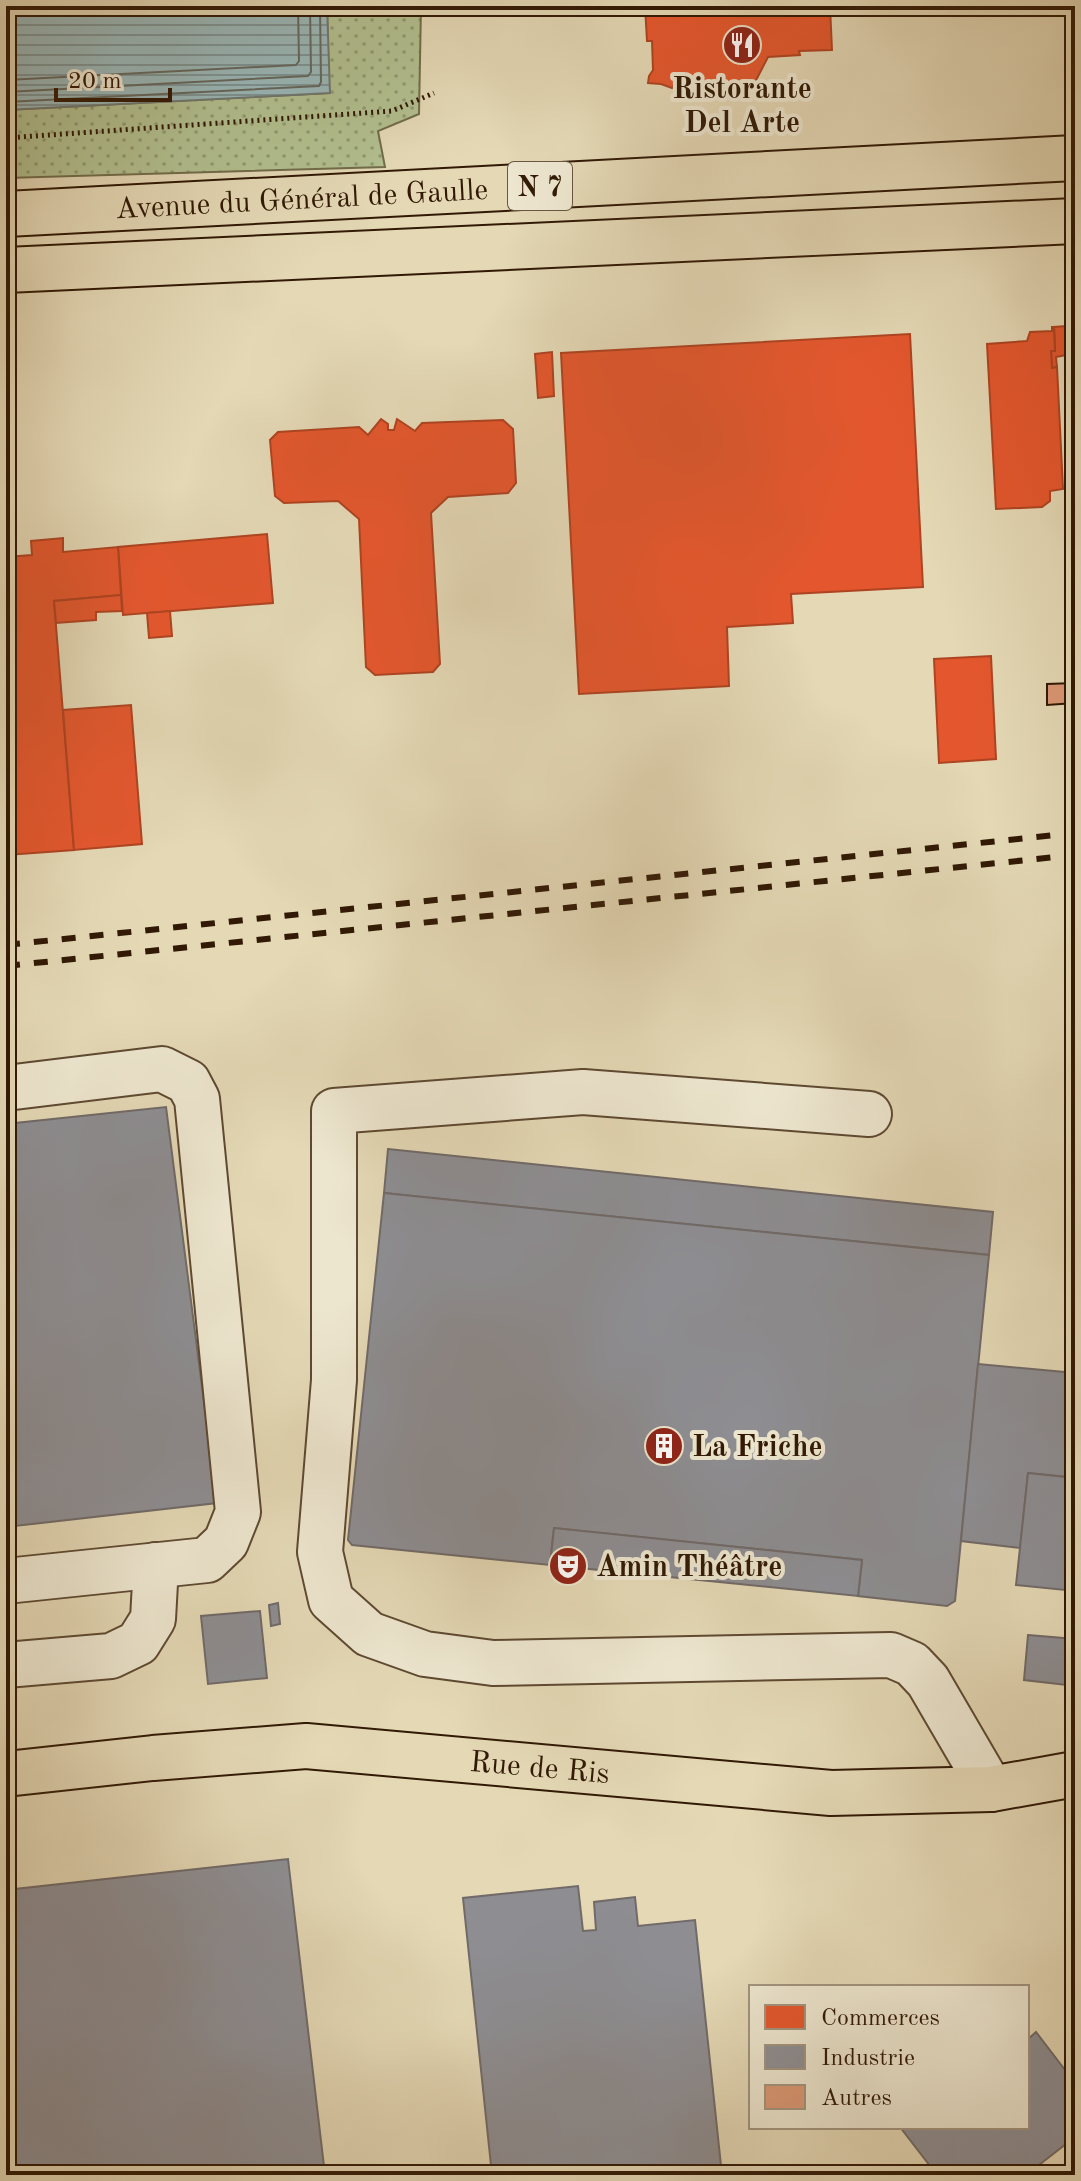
<svg xmlns="http://www.w3.org/2000/svg" width="1081" height="2181" font-family="'Old Standard TT',serif">
<style>
.park{fill:url(#park-dots);stroke:#726c4a;stroke-width:2}
.water{fill:url(#water-rules);stroke:#707870;stroke-width:2}
.shops{fill:#e4572e;stroke:#ae4422;stroke-width:2}
.industry{fill:#8d8d92;stroke:#716a68;stroke-width:2}
.lines{fill:none;stroke-linecap:round;stroke-linejoin:round}
.shore{stroke:#66685e;stroke-width:2}
.building{fill:#da9874;stroke:#311905;stroke-width:2}
.minor-casing{stroke:#5e4931;stroke-width:48}
.major-casing{stroke:#311905;stroke-width:48}
.path{stroke:#311905;stroke-width:5;stroke-dasharray:2 4;stroke-linecap:butt}
.minor{stroke:#ede6cf;stroke-width:44}
.major{stroke:#e4d8b5;stroke-width:44}
.rail{stroke:#311905;stroke-width:6;stroke-dasharray:14 14;stroke-linecap:butt}
.labels{text-anchor:middle;stroke-width:8;stroke-linejoin:round;paint-order:stroke}
.shield{fill:#ede6cf;stroke:#695642;stroke-width:2}
.shield-label{font-size:28px;font-weight:bold;fill:#311905}
.poi-label{font-size:30px;font-weight:bold;fill:#311905;stroke:#ede6cf;text-anchor:start}
.street-label{font-size:30px;fill:#311905;stroke:#ede6cf}
</style>
<defs>
<pattern id="park-dots" width="8" height="8" patternUnits="userSpaceOnUse" patternTransform="scale(2)"><rect width="8" height="8" fill="#b2bf8f"/><path d="M2 2h.1M6 6h.1" fill="none" stroke="#919a73" stroke-width="1.8" stroke-linecap="round"/></pattern>
<pattern id="water-rules" width="6" height="5" patternUnits="userSpaceOnUse" patternTransform="scale(2)"><rect width="6" height="5" fill="#9ab7b8"/><path d="M0 2.5h6" fill="none" stroke="#7e9494"/></pattern>
</defs>
<rect width="100%" height="100%" fill="#e4d8b5"/>
<filter id="stains"><feTurbulence type="fractalNoise" baseFrequency=".0025" numOctaves="4"/><feColorMatrix values="0 0 0 0 .2 0 0 0 0 .09 0 0 0 0 .02 0 0 0 .5 -.17"/></filter>
<radialGradient id="worn" r=".72"><stop offset=".6" stop-color="#630" stop-opacity="0"/><stop offset="1" stop-color="#630" stop-opacity=".3"/></radialGradient>
<polygon class="park" points="327,6 421,6 419,114 378,131 385,167 6,178 6,110 329,93"/>
<polygon class="water" points="6,6 327,6 330,93 6,110"/>
<g class="shops">
<polygon points="645,6 830,6 832,50 799,51 800,55 768,57 752,88 688,91 680,75 674,78 675,83 672,88 661,84 648,83 649,76 653,70 652,41 647,41"/>
<polygon points="1067,326 1075,332 1075,350 1071,354 1056,357 1057,367 1052,368 1051,351 1055,351 1054,327"/>
<polygon points="1052,327 1054,327 1055,351 1051,351 1052,368 1057,367 1063,489 1050,491 1050,501 1042,507 996,509 987,344 1027,341 1030,332 1052,331"/>
<polygon points="910,334 923,587 791,594 793,623 727,627 729,686 579,694 561,353"/>
<polygon points="552,352 554,396 538,398 535,354"/>
<polygon points="381,419 388,424 388,430 394,430 397,419 415,431 422,423 503,420 513,429 516,483 508,493 448,497 431,513 440,664 433,672 375,675 366,667 359,519 338,501 284,503 275,496 270,440 278,432 359,427 368,435"/>
<polygon points="267,534 273,603 123,615 118,547"/>
<polygon points="63,538 63,552 118,547 121,595 54,601 74,850 7,855 6,557 32,555 31,541"/>
<polygon points="121,595 122,611 96,612 96,620 56,623 54,601"/>
<polygon points="170,611 172,636 149,638 147,613"/>
<polygon points="991,656 996,759 939,763 934,659"/>
<polygon points="131,705 142,844 74,850 63,710"/>
</g>
<g class="industry">
<polygon points="166,1107 217,1503 6,1527 6,1124"/>
<polygon points="388,1149 993,1212 989,1255 384,1193"/>
<polygon points="384,1193 989,1255 955,1601 947,1606 858,1596 862,1560 554,1528 550,1565 352,1545 348,1540"/>
<polygon points="978,1364 1075,1373 1075,1420 1068,1477 1028,1473 1020,1548 961,1541"/>
<polygon points="1028,1473 1075,1478 1075,1591 1016,1585"/>
<polygon points="554,1528 862,1560 858,1596 550,1565"/>
<polygon points="278,1603 280,1624 271,1626 269,1605"/>
<polygon points="260,1611 267,1678 208,1684 201,1616"/>
<polygon points="1028,1635 1075,1639 1075,1686 1024,1680"/>
<polygon points="288,1859 325,2175 6,2175 6,1890"/>
<polygon points="578,1886 583,1931 596,1930 594,1902 635,1897 638,1926 695,1920 722,2175 492,2175 463,1898"/>
<polygon points="1036,2032 1075,2083 1075,2137 1026,2175 937,2175 900,2127 1027,2127 1027,2040"/>
</g>
<g class="lines">
<g class="shore">
<polyline points="6,80 296,65 299,61 298,6"/>
<polyline points="6,92 308,76 311,72 310,6"/>
<polyline points="6,102 319,86 321,82 320,6"/>
</g>
</g>
<polygon class="building" points="1075,683 1075,703 1047,705 1047,684"/>
<g class="lines">
<defs>
<g id="minor">
<polyline points="6,1088 162,1069 188,1082 197,1099 238,1512 226,1542 207,1560 6,1581"/>
<polyline points="869,1114 583,1092 334,1111 334,1380 320,1552 331,1600 369,1634 425,1654 493,1663 891,1655 912,1664 928,1681 991,1789"/>
<polyline points="6,1665 111,1656 138,1643 153,1619 156,1565"/>
</g>
<g id="major">
<path id="s1" d="M 6,214 L 1075,158"/>
<polyline points="6,270 1075,221"/>
<path id="s2" d="M 6,1774 L 153,1758 L 306,1746 L 831,1793 L 991,1789 L 1075,1774"/>
</g>
</defs>
<use href="#minor" class="minor-casing"/>
<use href="#major" class="major-casing"/>
<g class="path">
<polyline points="247,6 327,7"/>
<polyline points="6,138 392,111 434,93"/>
</g>
<use href="#minor" class="minor"/>
<use href="#major" class="major"/>
<g class="rail">
<polyline points="6,945 1075,833"/>
<polyline points="6,966 1075,855"/>
</g>
</g>
<defs>
<symbol id="restaurant-disc" viewBox="-11 -11 22 22"><circle r="9.5" fill="#8f2418" stroke="#ede6cf"/><path d="M-5-6h1v4h1v-4h1v4h1v-4h1v5L-1.5 .5V6h-2V.5L-5-1ZM5-6V6H3V1.5H1.5Q1.5-4 5-6Z" fill="#fff"/></symbol>
<symbol id="building-disc" viewBox="-11 -11 22 22"><circle r="9.5" fill="#8f2418" stroke="#ede6cf"/><path d="M-4-6H4V6H1V3H-1V6H-4ZM-2.5-4.3h1.7v1.8h-1.7ZM.8-4.3h1.7v1.8H.8ZM-2.5-1h1.7V.8h-1.7ZM.8-1h1.7V.8H.8Z" fill="#fff"/></symbol>
<symbol id="theatre-disc" viewBox="-11 -11 22 22"><circle r="9.5" fill="#8f2418" stroke="#ede6cf"/><path d="M-5-5.5Q0-4 5-5.5V0Q5 5 0 6Q-5 5-5 0ZM-3.3-2.5H-1v1.5H-3.3ZM1-2.5H3.3v1.5H1ZM-2.8 1Q0 5.5 2.8 1Z" fill="#fff"/></symbol>
</defs>
<g fill-rule="evenodd">
<use href="#restaurant-disc" x="720" y="23" width="44" height="44"/>
<use href="#building-disc" x="642" y="1424" width="44" height="44"/>
<use href="#theatre-disc" x="546" y="1544" width="44" height="44"/>
</g>
<g class="labels">
<rect class="shield" x="508" y="162" width="64" height="48" rx="6"/>
<g class="shield-label">
<text x="540" y="196">N 7</text>
</g>
<g class="poi-label">
<text x="742" y="98" text-anchor="middle">Ristorante<tspan x="742" dy="34">Del Arte</tspan></text>
<text x="692" y="1456">La Friche</text>
<text x="596" y="1576">Amin Théâtre</text>
</g>
<g class="street-label">
<text dy="10" stroke="none"><textPath href="#s1" startOffset="296">Avenue du Général de Gaulle</textPath></text>
<text dy="10" stroke="none"><textPath href="#s2" startOffset="536">Rue de Ris</textPath></text>
</g>
</g>
<rect width="1081" height="2181" fill="none" stroke="#e4d8b5" stroke-width="32"/>
<rect x="8" y="8" width="1065" height="2165" fill="none" stroke="#311905" stroke-width="4"/>
<rect x="16" y="16" width="1049" height="2149" fill="none" stroke="#311905" stroke-width="2"/>
<rect x="749" y="1985" width="280" height="144" fill="#ede6cf" stroke="#a2947e" stroke-width="2"/>
<rect x="765" y="2005" width="40" height="24" fill="#e4572e" stroke="#a2947e" stroke-width="2"/>
<text x="821" y="2025" font-size="24" fill="#311905">Commerces</text>
<rect x="765" y="2045" width="40" height="24" fill="#8d8d92" stroke="#a2947e" stroke-width="2"/>
<text x="821" y="2065" font-size="24" fill="#311905">Industrie</text>
<rect x="765" y="2085" width="40" height="24" fill="#da9874" stroke="#a2947e" stroke-width="2"/>
<text x="821" y="2105" font-size="24" fill="#311905">Autres</text>
<path d="M56 88v12h114v-12" fill="none" stroke="#311905" stroke-width="4"/>
<text x="68" y="88" font-size="24" fill="#311905" stroke="#ede6cf" stroke-width="6" paint-order="stroke">20 m</text>
<rect width="100%" height="100%" filter="url(#stains)"/>
<rect width="100%" height="100%" fill="url(#worn)"/>
</svg>
